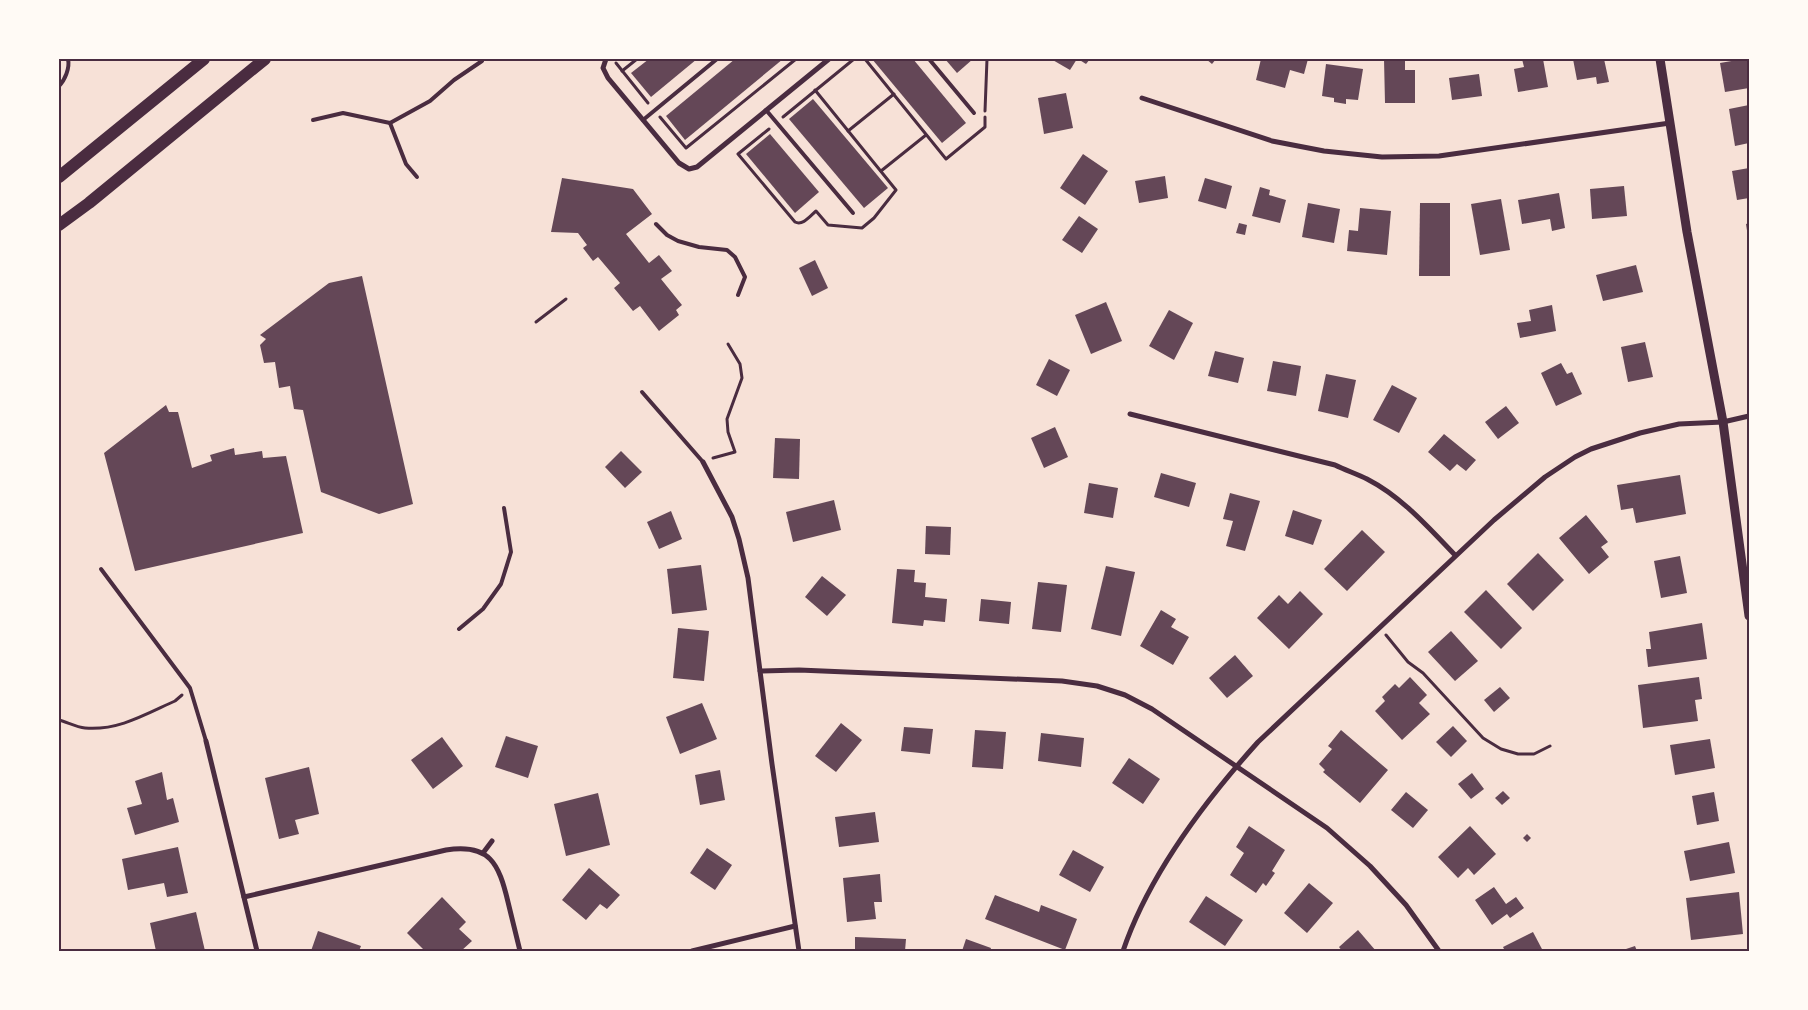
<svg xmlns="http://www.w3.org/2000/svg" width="1808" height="1010" font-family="'IBM Plex Sans',sans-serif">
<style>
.building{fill:#644757}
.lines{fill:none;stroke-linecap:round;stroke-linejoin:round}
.path{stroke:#4a2c40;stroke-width:3}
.service{stroke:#4a2c40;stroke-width:4}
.minor{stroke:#4a2c40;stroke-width:5}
.tertiary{stroke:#4a2c40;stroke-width:9}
.primary{stroke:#4a2c40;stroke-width:12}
.neatline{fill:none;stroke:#4a2c40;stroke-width:2}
</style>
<rect width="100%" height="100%" fill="#f7e1d7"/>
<g class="building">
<polygon points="649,59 697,59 651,97 631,73"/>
<polygon points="735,59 783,59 685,140 666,116"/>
<polygon points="872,59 913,59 966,123 942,143"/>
<polygon points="945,59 973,59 957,73"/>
<polygon points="1051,59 1077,59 1070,70"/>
<polygon points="1078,59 1090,59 1086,64"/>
<polygon points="1206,59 1216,59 1212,64"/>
<polygon points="1261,59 1308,59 1304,74 1290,70 1285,88 1256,80"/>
<polygon points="1384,59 1405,59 1405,70 1415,70 1415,103 1385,103"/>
<polygon points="1522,59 1543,59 1548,87 1518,92 1514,69 1524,67"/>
<polygon points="1573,59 1604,59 1609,82 1597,84 1596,77 1577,80"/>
<polygon points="1743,59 1749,59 1749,88 1725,92 1720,63"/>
<polygon points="1326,64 1363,69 1358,100 1346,99 1346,104 1334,102 1334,98 1322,96"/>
<polygon points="1479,74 1482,96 1452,100 1449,78"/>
<polygon points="1066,93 1073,128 1044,134 1038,98"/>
<polygon points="813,99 888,188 864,208 789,119"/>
<polygon points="1749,105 1749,143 1735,146 1729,109"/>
<polygon points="770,134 819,192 795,213 746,154"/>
<polygon points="1083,154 1108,171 1085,205 1060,188"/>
<polygon points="1749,168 1749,198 1737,200 1732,171"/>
<polygon points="1165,176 1168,198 1139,203 1135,181"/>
<polygon points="562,178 633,189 652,214 626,234 649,263 659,255 672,271 661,279 682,305 676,310 679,315 659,331 640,306 633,311 614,288 620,283 598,257 593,261 583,248 587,245 578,233 551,232"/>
<polygon points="1205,178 1232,186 1226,209 1198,201"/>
<polygon points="1624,186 1627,216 1592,219 1590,189"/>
<polygon points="1260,187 1270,190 1269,195 1286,200 1280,223 1252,216"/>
<polygon points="1559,193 1565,228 1552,231 1550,219 1522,224 1518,200"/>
<polygon points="1501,199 1510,250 1480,255 1471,204"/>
<polygon points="1308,203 1340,209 1334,243 1302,237"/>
<polygon points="1420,203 1450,203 1450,276 1419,276"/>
<polygon points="1360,208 1391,211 1387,255 1347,251 1349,230 1358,231"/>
<polygon points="1079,216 1098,229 1082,253 1062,240"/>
<polygon points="1239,223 1247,225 1245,235 1236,233"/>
<polygon points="1749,223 1749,237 1748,237 1746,224"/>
<polygon points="815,260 828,288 812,296 799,268"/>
<polygon points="1636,265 1643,292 1603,301 1596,275"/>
<polygon points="362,276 413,504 379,514 321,492 303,410 294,409 290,386 279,388 275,362 264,363 260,345 266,339 260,335 329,283"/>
<polygon points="1106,302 1122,341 1091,354 1075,315"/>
<polygon points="1552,305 1556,331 1520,338 1517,323 1531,321 1529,310"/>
<polygon points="1169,310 1193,323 1174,360 1149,346"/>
<polygon points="1645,342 1653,377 1628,382 1621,347"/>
<polygon points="1215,351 1244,358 1238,383 1208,376"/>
<polygon points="1049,359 1070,370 1057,396 1036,385"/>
<polygon points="1273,361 1301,366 1296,396 1267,391"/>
<polygon points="1561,363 1567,374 1572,372 1582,394 1556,406 1541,373"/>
<polygon points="1326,374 1356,380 1348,418 1318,411"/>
<polygon points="1392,385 1417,398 1399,433 1373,420"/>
<polygon points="166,405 169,412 178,412 192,468 212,461 210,455 234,448 235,455 262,451 263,458 286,456 303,533 135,571 104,453"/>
<polygon points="1506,406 1519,423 1498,439 1485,422"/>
<polygon points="1055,427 1068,457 1044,468 1031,438"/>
<polygon points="1444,434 1476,460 1466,471 1457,464 1450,471 1428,452"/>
<polygon points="775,438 800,439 799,479 773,478"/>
<polygon points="621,451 642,472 625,488 605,467"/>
<polygon points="1161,473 1196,483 1189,507 1154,497"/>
<polygon points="1680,475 1686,514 1636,523 1633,508 1621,510 1617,485"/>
<polygon points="1089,483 1118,488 1113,518 1084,513"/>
<polygon points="1230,493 1260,501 1245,551 1226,546 1233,521 1223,519"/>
<polygon points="834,500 841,530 793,542 786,512"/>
<polygon points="1293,510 1322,520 1313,545 1285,536"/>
<polygon points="671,511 682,539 659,549 647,522"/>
<polygon points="1586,515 1608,542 1601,547 1609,557 1589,574 1559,538"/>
<polygon points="926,526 951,527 950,555 925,554"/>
<polygon points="1362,530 1385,552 1347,591 1324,569"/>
<polygon points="1538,553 1564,580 1533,611 1507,584"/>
<polygon points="1680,556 1687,593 1661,598 1654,561"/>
<polygon points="701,565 707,610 672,614 667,569"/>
<polygon points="1106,566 1135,572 1121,636 1091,629"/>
<polygon points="897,569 915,570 914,582 926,583 925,597 947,599 945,622 924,620 923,626 892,623"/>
<polygon points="822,576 846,595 827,616 805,597"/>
<polygon points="1038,582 1067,585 1061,632 1032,629"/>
<polygon points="1486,590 1522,628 1501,649 1464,612"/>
<polygon points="1300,591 1323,614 1289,649 1257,618 1279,595 1288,604"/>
<polygon points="981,599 1011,602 1009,624 979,621"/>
<polygon points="1161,610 1176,619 1171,627 1189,637 1173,665 1140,646"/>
<polygon points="1702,623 1707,659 1648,667 1646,649 1651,649 1649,632"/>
<polygon points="678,628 709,631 704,681 673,678"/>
<polygon points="1451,631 1478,661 1455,681 1428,652"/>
<polygon points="1235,655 1253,676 1227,698 1209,678"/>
<polygon points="1410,677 1427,695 1419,703 1430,714 1402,740 1375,711 1385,701 1382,697 1395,684 1399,688"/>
<polygon points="1699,677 1702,699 1695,700 1698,721 1643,728 1638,685"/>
<polygon points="1500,687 1510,698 1494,712 1484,700"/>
<polygon points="702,703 717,739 680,754 666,717"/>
<polygon points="841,723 862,740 836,772 815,756"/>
<polygon points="1453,726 1467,741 1451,757 1436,742"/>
<polygon points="904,727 933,729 930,754 901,751"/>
<polygon points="975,730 1006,732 1003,769 972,767"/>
<polygon points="1341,730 1388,770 1360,803 1323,772 1325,770 1319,764 1332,749 1328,746"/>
<polygon points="1041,733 1084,738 1081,767 1038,761"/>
<polygon points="506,736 538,746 528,778 495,767"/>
<polygon points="442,737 463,766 433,789 411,760"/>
<polygon points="1710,739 1715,768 1675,775 1670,745"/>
<polygon points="1129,758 1160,779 1143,804 1112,783"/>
<polygon points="309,767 319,814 295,820 299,834 279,839 265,778"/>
<polygon points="720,770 725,800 700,805 695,775"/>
<polygon points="162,772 167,800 173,798 179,822 135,835 127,808 142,804 135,781"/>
<polygon points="1472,773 1484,789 1471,799 1458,784"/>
<polygon points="1503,791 1510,798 1502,805 1495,798"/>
<polygon points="1406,792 1428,810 1413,828 1391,810"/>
<polygon points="1714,792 1719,821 1697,825 1692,796"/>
<polygon points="598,793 610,845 566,856 554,804"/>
<polygon points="875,812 879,842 839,847 835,817"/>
<polygon points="1249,826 1285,850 1272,871 1275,873 1266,886 1263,883 1256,893 1230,875 1244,853 1236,847"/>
<polygon points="1470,826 1496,854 1474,875 1468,868 1458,878 1438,857"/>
<polygon points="1527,834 1531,838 1527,842 1523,838"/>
<polygon points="1729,842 1735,873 1690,881 1684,851"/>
<polygon points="178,847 188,893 167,897 164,883 128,890 122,859"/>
<polygon points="707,848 732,865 715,890 690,873"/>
<polygon points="1073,850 1104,867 1090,892 1059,875"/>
<polygon points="589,868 620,895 607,909 600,904 586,920 562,900"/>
<polygon points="880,874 882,902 874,902 876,919 847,922 843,878"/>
<polygon points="1309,883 1333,903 1307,933 1284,913"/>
<polygon points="1494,887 1506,904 1516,897 1524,908 1510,918 1507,914 1492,925 1475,900"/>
<polygon points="1739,892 1743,934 1691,940 1686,898"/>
<polygon points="995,895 1039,912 1041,905 1077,919 1065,950 985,919"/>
<polygon points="1206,896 1243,920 1225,946 1189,922"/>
<polygon points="442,897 466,922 459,929 472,941 461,951 441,951 439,949 437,951 425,951 407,933"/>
<polygon points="196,912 205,951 156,951 150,923"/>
<polygon points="1358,930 1376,951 1342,951 1339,947"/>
<polygon points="318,931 361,946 359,951 311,951"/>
<polygon points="1533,932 1543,951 1505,951 1503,947"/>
<polygon points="855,937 906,939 905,951 855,951"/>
<polygon points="966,939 991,948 990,951 962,951"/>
<polygon points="1635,946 1637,951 1620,951"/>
</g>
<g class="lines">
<g class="path">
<polyline points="865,59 946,159 985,127 985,117"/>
<polyline points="616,63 648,103"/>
<polyline points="622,71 637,59"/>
<polyline points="985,111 987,59"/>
<polyline points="660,117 686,148 796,59"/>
<polyline points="783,117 854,59"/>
<path d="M 769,129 L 738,154 L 795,222 C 803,226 810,216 816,211 L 828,225 L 862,228 L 874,218 L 896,190 L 815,90"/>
<polyline points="848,131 894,94"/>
<polyline points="881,171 926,135"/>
<polyline points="536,322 566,299"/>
<polyline points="713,458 735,452 728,432 727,419 742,378 740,364 728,344"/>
<polyline points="1386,635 1408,662 1423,673 1483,738 1501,749 1518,754 1534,754 1550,746"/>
<path d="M 59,720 C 67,722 76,727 85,728 C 118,731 146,714 175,701 L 182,695"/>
</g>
<g class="service">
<polyline points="929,59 974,113"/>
<path d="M 59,86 C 65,80 70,68 68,59"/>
<polyline points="766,110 853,213"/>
<polyline points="313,120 343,113 390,123 430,101 454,80 482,61"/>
<polyline points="643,120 717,59"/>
<polyline points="390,123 406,164 417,177"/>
<polyline points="656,224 667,235 678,241 699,247 727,250 735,257 745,277 738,295"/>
<polyline points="642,392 703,462"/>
<polyline points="101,569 190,688 206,741"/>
<polyline points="459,629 483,609 501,584 511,552 504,508"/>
</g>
<g class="minor">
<polyline points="606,59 603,68 608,78 679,163 689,169 697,167 829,59"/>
<polyline points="1142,98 1272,141 1324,151 1382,157 1439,156 1670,123"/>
<path d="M 1130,414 L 1335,465 C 1345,470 1357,474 1367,479 C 1402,497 1428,527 1455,555"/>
<polyline points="703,462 732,517 739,539 748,578 772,764 799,951"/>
<polyline points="760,671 799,670 1062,681 1097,686 1125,695 1152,709 1327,828 1370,866 1406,905 1439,951"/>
<polyline points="206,741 257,951"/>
<polyline points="483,853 492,841"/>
<path d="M 244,897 L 446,850 C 490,843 499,864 508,902 C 512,918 516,935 520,951"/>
<polyline points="692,951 795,926"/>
<path d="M 1123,951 C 1149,874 1204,802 1258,742 L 1494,520 L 1545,477 L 1575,457 L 1591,449 L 1640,433 L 1679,424 L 1723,422 L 1749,416"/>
</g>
<polyline class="tertiary" points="1660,59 1687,232 1723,422 1749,616"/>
<g class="primary">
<polyline points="59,177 204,59"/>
<polyline points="59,225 89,203 265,59"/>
</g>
</g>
<rect width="1808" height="1010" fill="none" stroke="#fffaf5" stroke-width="120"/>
<rect x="60" y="60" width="1688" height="890" class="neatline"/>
</svg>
